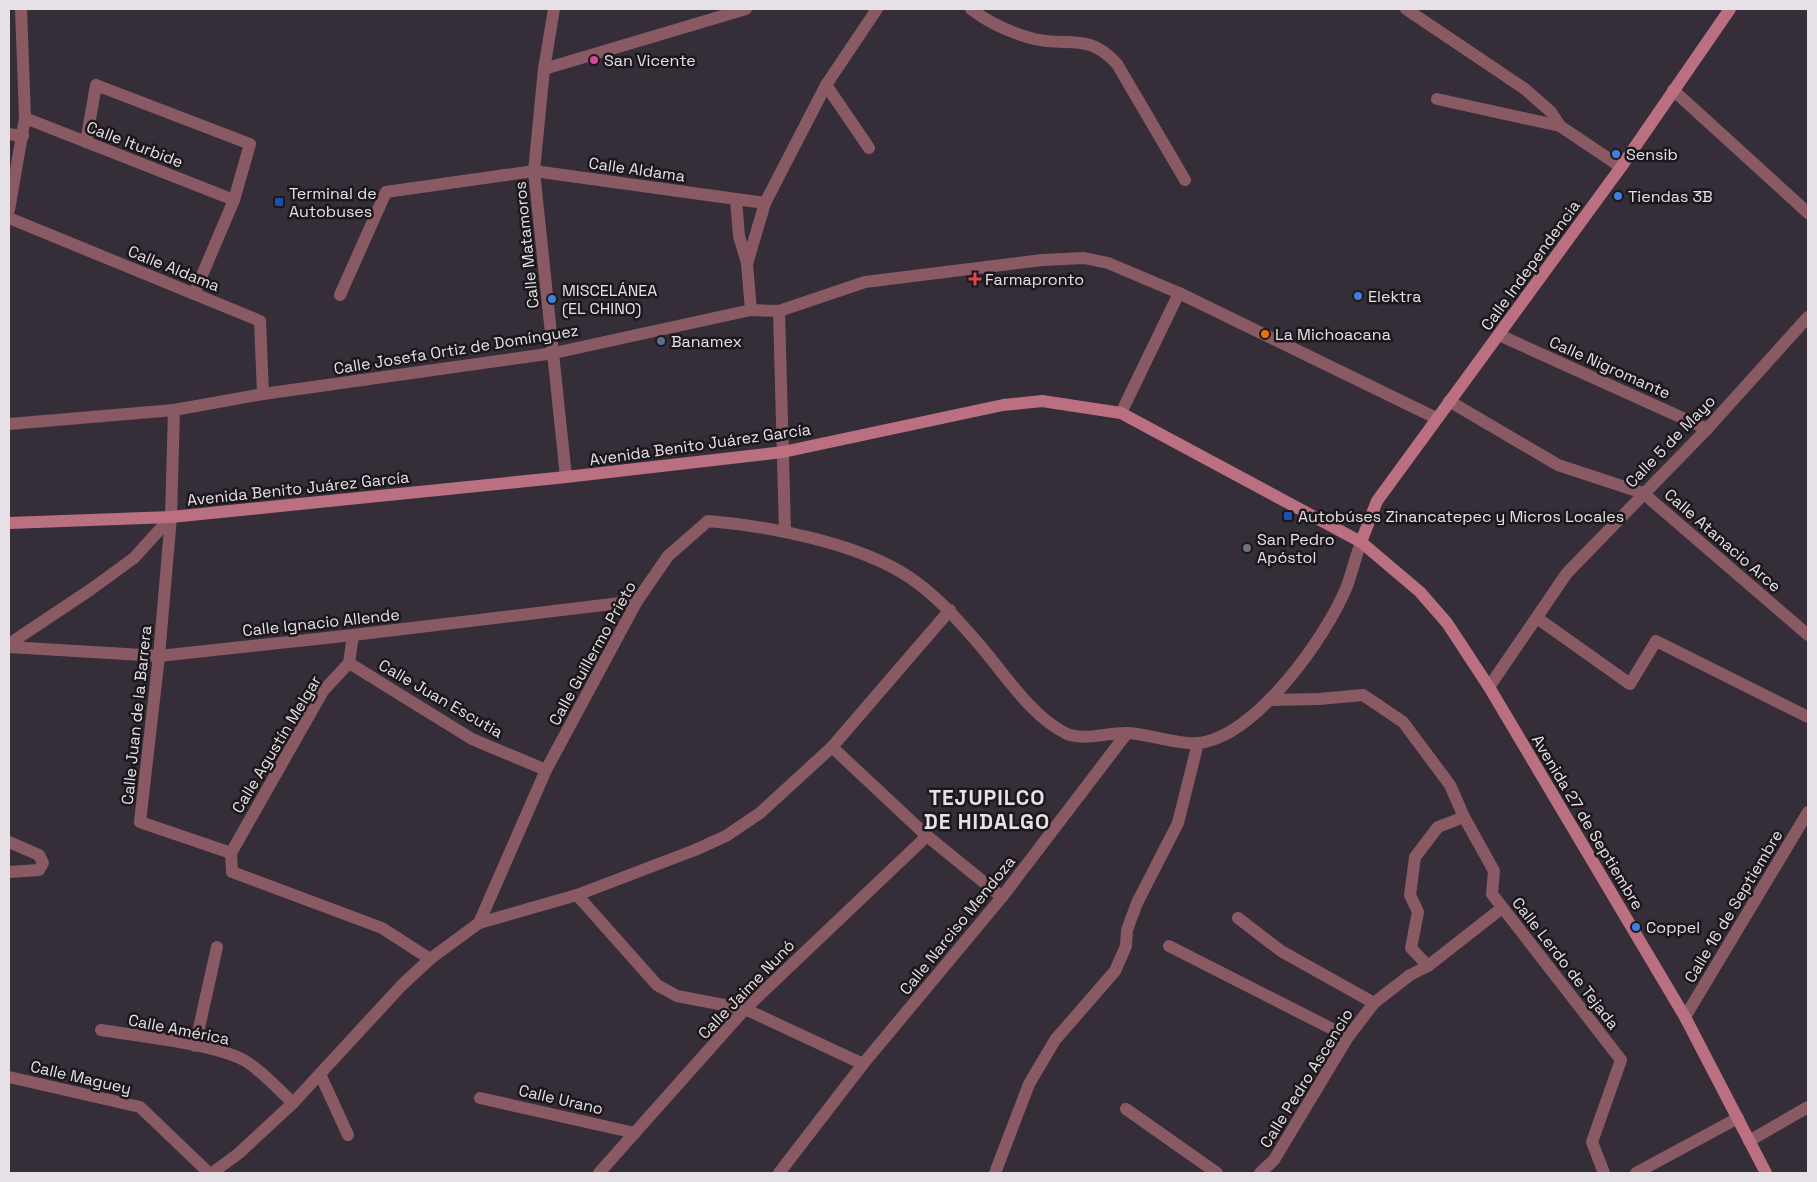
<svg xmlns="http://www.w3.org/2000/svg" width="1817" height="1182" font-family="'Space Grotesk',sans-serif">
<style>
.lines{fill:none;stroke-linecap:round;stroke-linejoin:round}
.street{stroke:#8a5a64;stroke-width:12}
.secondary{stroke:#bb7081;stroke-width:12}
.hotel-dot{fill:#d1479c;stroke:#1b171b;stroke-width:2}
.shop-dot{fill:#3f7fe0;stroke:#1b171b;stroke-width:2}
.transit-dot{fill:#1a4fb4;stroke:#1b171b;stroke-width:2}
.health-dot{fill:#e0444e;stroke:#1b171b;stroke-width:2}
.food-dot{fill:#e8710a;stroke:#1b171b;stroke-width:2}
.service-dot{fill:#5c6f8a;stroke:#1b171b;stroke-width:2}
.worship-dot{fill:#6b7280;stroke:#1b171b;stroke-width:2}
.labels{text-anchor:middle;stroke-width:5;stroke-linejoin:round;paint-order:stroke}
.poi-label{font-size:16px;fill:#e6e1e7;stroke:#1b171b;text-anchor:start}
.street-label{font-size:16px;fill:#e6e1e7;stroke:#1b171b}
.district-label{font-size:21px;font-weight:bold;letter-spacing:1px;fill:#e6e1e7;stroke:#1b171b}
</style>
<rect width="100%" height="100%" fill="#352d37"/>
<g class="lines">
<g class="street">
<polyline points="554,9 544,69 534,171 566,477"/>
<path d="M 971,9 C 989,23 1012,33 1034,39 C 1070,47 1088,32 1117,64 L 1185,180"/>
<polyline points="1406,9 1525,89 1551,112 1560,126 1621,167"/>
<polyline points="544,69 746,9"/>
<polyline points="826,85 869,148"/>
<polyline points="1673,90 1808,213"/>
<polyline points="1437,99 1560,126"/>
<polyline points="25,118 234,200"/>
<polyline points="9,134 23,136"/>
<polyline points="86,142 96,85 250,144 234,200 194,294"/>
<polyline points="736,200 739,236 747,263"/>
<polyline points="9,210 25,118 21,9"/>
<polyline points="9,218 260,321 263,394"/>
<polyline points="340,295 386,192 534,171 765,203"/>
<polyline points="751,310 747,264 765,203 826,85 877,9"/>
<polyline points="779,311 785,532"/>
<polyline points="1499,335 1707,429"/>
<polyline points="1449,401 1558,465 1643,493 1808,635"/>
<polyline points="174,410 171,517 159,656 140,822 231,853"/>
<polyline points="1121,413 1179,293"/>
<polyline points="9,424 174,410 263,394 554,353 751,310 779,311 865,282 1042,260 1084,258 1108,263 1179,293 1436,418"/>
<polyline points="1537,618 1630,684 1656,641 1808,717"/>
<polyline points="353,635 349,663 323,691 231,853 232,872 382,928 430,959"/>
<polyline points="9,644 90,590 134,558 171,517"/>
<polyline points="9,647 159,656 353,635 637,601"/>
<polyline points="349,663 472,739 546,770"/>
<polyline points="1489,687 1567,573 1707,429 1808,317"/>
<polyline points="1269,700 1319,699 1363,695 1403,722 1450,785 1464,817 1494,871 1492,894 1621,1060 1592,1142 1604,1173"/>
<polyline points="832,747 927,836 1002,897"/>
<polyline points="9,842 39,855 43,863 39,870 9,872"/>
<polyline points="577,895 657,985 677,996 745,1009 863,1064"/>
<polyline points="1238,918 1281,951 1374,1003"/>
<path d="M 479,923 L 546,770 L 637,601 L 668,556 L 708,521 C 769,526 858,543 909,577 C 936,595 957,619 978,643 C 1003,672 1031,716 1065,733 C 1085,742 1107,732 1128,733 C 1149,734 1179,745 1198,743 C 1256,737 1327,636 1347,586 C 1352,572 1356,556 1361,542"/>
<polyline points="1169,946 1348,1037"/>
<polyline points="1428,966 1411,948 1418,912 1410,895 1415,857 1438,827 1464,817"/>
<polyline points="1685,1017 1808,812"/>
<path d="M 101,1030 C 137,1036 218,1044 247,1062 C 264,1073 279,1090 293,1103"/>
<polyline points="195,1046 217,947"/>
<polyline points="320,1074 348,1135"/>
<polyline points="9,1077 140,1107 209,1173"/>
<polyline points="480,1098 635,1133"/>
<polyline points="1126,1109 1217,1173"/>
<polyline points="1749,1141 1808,1107"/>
<polyline points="212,1173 238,1154 293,1103 402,985 430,959 479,923 577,895 695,850 726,836 760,813 832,747 950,610"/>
<polyline points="599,1173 745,1009 927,836"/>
<polyline points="779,1173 863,1064 1002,897 1127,733"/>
<polyline points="995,1173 1029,1084 1055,1040 1115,971 1126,946 1127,930 1137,903 1178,823 1198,743"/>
<polyline points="1260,1173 1274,1160 1348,1037 1374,1003 1410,975 1428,966 1502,908"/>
<polyline points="1636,1173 1738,1118"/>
</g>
<g class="secondary">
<polyline points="9,523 171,517 566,477 783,452 1003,405 1042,401 1121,413 1361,542 1420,592 1447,623 1489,687 1685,1017 1766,1173"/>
<polyline points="1361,542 1377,501 1621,167 1730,9"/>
</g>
</g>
<circle class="hotel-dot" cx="594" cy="60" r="5"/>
<g class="shop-dot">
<circle cx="1616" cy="154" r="5"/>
<circle cx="1618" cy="196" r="5"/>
<circle cx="1358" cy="296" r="5"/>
<circle cx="552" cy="299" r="5"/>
<circle cx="1636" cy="927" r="5"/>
</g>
<g class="transit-dot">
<rect x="274" y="197" width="10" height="10" rx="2.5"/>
<rect x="1283" y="511" width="10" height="10" rx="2.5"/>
</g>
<path class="health-dot" d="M972.5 271.5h5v5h5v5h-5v5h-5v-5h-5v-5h5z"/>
<circle class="food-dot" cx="1265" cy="334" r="5"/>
<circle class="service-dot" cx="661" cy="341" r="5"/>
<circle class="worship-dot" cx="1247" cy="548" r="5"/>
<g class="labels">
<g class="poi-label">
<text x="604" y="66">San Vicente</text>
<text x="1626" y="160">Sensib</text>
<text x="289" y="199">Terminal de<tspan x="289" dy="18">Autobuses</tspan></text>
<text x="1628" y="202">Tiendas 3B</text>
<text x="985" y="285">Farmapronto</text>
<text x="562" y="296">MISCELÁNEA<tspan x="562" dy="18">(EL CHINO)</tspan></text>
<text x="1368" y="302">Elektra</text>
<text x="1275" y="340">La Michoacana</text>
<text x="671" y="347">Banamex</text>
<text x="1298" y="522">Autobúses Zinancatepec y Micros Locales</text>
<text x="1257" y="545">San Pedro<tspan x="1257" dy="18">Apóstol</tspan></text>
<text x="1646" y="933">Coppel</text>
</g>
<g class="street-label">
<text transform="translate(135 144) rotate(21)" y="6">Calle Iturbide</text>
<text transform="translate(637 169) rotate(8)" y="6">Calle Aldama</text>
<text transform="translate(526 245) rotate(-96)" y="6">Calle Matamoros</text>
<text transform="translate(1530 265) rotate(-54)" y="6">Calle Independencia</text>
<text transform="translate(174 268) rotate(22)" y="6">Calle Aldama</text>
<text transform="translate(456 349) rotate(-9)" y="6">Calle Josefa Ortiz de Domínguez</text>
<text transform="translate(1610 367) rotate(24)" y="6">Calle Nigromante</text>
<text transform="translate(1670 441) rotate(-46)" y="6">Calle 5 de Mayo</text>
<text transform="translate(700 444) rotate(-8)" y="6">Avenida Benito Juárez García</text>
<text transform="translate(298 488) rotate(-6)" y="6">Avenida Benito Juárez García</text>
<text transform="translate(1723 540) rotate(41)" y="6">Calle Atanacio Arce</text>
<text transform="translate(321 622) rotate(-6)" y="6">Calle Ignacio Allende</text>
<text transform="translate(592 653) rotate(-61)" y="6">Calle Guillermo Prieto</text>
<text transform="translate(441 698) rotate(30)" y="6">Calle Juan Escutia</text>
<text transform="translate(136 715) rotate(-84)" y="6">Calle Juan de la Barrera</text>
<text transform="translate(276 744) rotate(-59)" y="6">Calle Agustín Melgar</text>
<text transform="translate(1588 822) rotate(59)" y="6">Avenida 27 de Septiembre</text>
<text transform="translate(1733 906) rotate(-59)" y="6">Calle 16 de Septiembre</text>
<text transform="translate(957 925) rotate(-51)" y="6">Calle Narciso Mendoza</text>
<text transform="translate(1566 963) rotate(52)" y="6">Calle Lerdo de Tejada</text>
<text transform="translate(746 989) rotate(-46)" y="6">Calle Jaime Nunó</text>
<text transform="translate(179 1029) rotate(11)" y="6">Calle América</text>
<text transform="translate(81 1077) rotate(13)" y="6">Calle Maguey</text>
<text transform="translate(1306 1078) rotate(-58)" y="6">Calle Pedro Ascencio</text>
<text transform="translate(561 1099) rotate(13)" y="6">Calle Urano</text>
</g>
<g class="district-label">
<text x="987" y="805">TEJUPILCO<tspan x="987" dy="24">DE HIDALGO</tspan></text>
</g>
</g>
<rect width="1817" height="1182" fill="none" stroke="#e6e1e7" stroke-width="20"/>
</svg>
